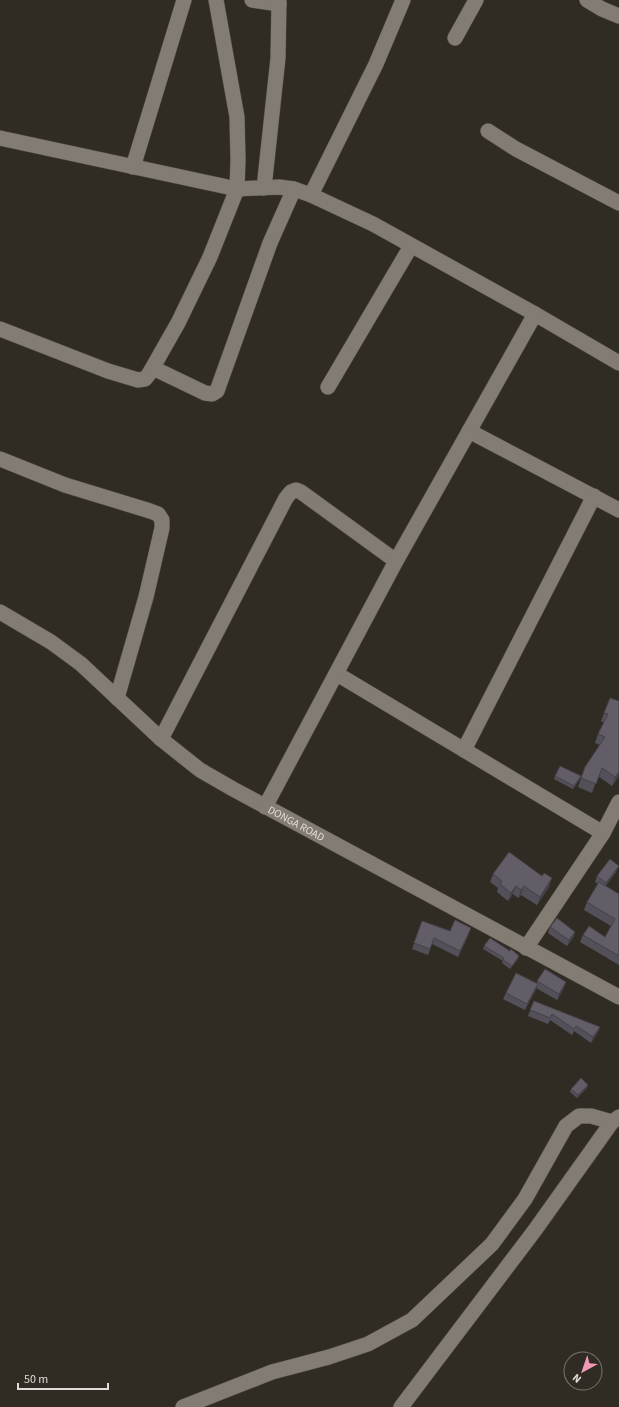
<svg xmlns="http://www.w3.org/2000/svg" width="619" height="1407" font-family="'Source Sans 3',sans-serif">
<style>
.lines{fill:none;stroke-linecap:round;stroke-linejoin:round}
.minor-casing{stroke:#4d4841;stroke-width:16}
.minor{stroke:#827c72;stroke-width:15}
.wall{fill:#545059}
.shaded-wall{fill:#454148}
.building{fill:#625d67;stroke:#454148}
.labels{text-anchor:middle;stroke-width:3;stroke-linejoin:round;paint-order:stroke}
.street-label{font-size:11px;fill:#e0dcd7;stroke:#312c23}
</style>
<rect width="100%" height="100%" fill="#312c23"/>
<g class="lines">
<defs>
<g id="minor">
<polyline points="252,0 279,4"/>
<polyline points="587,0 602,9 619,16"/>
<polyline points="455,38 476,0"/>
<polyline points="488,131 516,149 619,203"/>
<polyline points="0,138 237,189 279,187 294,189 311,195 373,224 535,314 619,363"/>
<polyline points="133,167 184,0"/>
<polyline points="264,188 278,58 279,0"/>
<polyline points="311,195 376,64 403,0"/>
<polyline points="0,329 108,371 138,380 145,379 149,374 178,323 210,257 237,189 238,160 237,117 216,0"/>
<polyline points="153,368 205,393 212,394 217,391 270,243 294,189"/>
<polyline points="328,387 411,246"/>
<polyline points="469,431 619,510"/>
<polyline points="0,459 65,485 150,511 158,514 162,520 162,528 146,597 117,698"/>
<path id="s1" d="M 0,612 L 51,642 L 81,664 L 161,739 L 200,770 L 233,789 L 619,997"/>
<polyline points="337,674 603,833"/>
<polyline points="161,739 286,498 291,492 296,490 301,492 396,561"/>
<polyline points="464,750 594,496"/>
<polyline points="265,807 396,561 535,314"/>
<polyline points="526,948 603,833 619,802"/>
<polyline points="183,1407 272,1372 329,1357 368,1344 412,1320 492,1244 525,1199 566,1126 579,1116 591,1116 612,1122"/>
<polyline points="401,1407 535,1230 612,1122 619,1117"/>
</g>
</defs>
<use href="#minor" class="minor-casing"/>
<use href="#minor" class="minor"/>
</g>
<g class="wall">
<polygon points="610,698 619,776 612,786 598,776 592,793 578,787 585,767 600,745 595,743 598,734 604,723 601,721"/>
<polygon points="555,776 581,776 580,779 573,789 554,779"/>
<polygon points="616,872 606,886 619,894 619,965 580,942 583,935 605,937 611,926 584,910 587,902 598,884 595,882 597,876"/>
<polygon points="493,874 549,887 537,905 521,895 518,898 513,894 508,901 497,892 498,888 490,882"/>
<polygon points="422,921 450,931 469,934 458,957 432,944 428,955 412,949"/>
<polygon points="550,927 575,932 573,938 567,946 548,933"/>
<polygon points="484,946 510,951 519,956 518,959 510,969 502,963 503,961 483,949"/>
<polygon points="537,981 564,988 557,1000 536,988 525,1010 503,999 506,993 536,984"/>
<polygon points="534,1001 600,1027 598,1032 591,1043 574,1031 572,1035 550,1020 548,1024 528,1016"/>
<polygon points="587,1088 577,1098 570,1092 571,1089"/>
</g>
<g class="shaded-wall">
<polygon points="619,772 619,776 612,786 615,777"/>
<polygon points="581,776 580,779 573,789 574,786"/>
<polygon points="619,866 616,872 604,888 606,883"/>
<polygon points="552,878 549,887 537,905 540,897"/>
<polygon points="516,886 513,894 508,901 511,893"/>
<polygon points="524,886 521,895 518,898 521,890"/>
<polygon points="471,928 469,934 458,957 460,951"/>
<polygon points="575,932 573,938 567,946 569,940"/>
<polygon points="519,956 518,959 510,969 512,966"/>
<polygon points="566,982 564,988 557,1000 559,994"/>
<polygon points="538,984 536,990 525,1010 527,1004"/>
<polygon points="600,1027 598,1032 591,1043 593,1037"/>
<polygon points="588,1085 587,1088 577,1098 578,1095"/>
</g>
<g class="building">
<polygon points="610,698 619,701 619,772 615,777 602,768 596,784 581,778 585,767 605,737 598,734 608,714 604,713"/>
<polygon points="560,766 581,776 574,786 555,776"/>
<polygon points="509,852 542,876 544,873 552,878 540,897 524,886 521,890 516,886 511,893 500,884 502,881 493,874"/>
<polygon points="610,859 619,866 606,883 597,876"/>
<polygon points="599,882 619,894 619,956 583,935 589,926 605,937 615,919 587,902"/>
<polygon points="557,918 575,932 569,940 550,927"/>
<polygon points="455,920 471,928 460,951 434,938 430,949 414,943 422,921 450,931"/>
<polygon points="490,938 510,951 511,949 519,956 512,966 503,960 504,958 484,946"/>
<polygon points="545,969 566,982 559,994 537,981"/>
<polygon points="516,973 538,984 527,1004 506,993"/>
<polygon points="534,1001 600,1027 593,1037 576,1026 574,1029 552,1014 550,1018 530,1010"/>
<polygon points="581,1078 588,1085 578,1095 571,1089"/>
</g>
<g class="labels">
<g class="street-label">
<text dy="4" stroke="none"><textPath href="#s1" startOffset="366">DONGA ROAD</textPath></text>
</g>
</g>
<g transform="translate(583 1371) rotate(220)"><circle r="19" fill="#312c23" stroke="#77726b"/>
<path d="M0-3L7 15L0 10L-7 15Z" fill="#f09ab7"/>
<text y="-6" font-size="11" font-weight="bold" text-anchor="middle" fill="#e0dcd7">N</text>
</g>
<path d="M18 1383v6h90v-6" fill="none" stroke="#e0dcd7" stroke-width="2"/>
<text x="24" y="1383" font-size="12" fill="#e0dcd7" stroke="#312c23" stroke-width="3" paint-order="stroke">50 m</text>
</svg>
